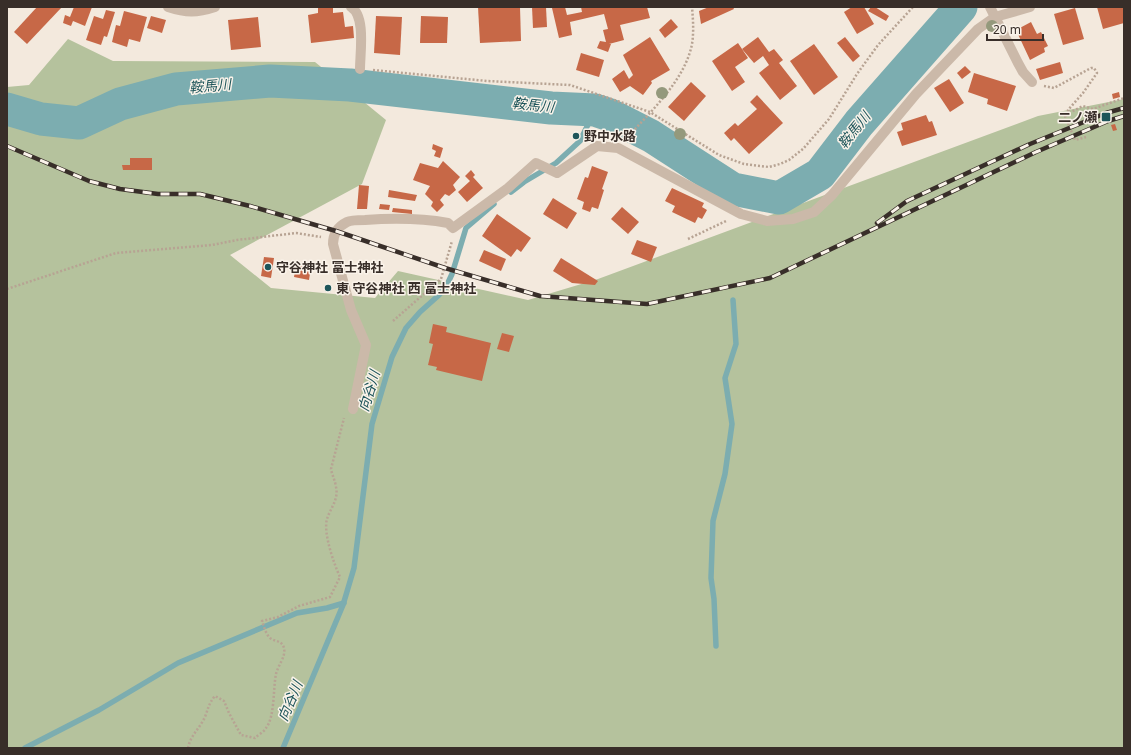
<svg xmlns="http://www.w3.org/2000/svg" width="1131" height="755" font-family="'Noto Sans','Noto Sans JP',sans-serif">
<style>
.green{fill:#b5c29d}
.lines{fill:none;stroke-linecap:round;stroke-linejoin:round}
.stream{stroke:#7cadb0;stroke-width:5.5}
.river{stroke:#7cadb0;stroke-width:33}
.building{fill:#c76847}
.path{stroke:#b7a393;stroke-width:2.5;stroke-dasharray:2 2;stroke-linecap:butt}
.minor{stroke:#cbb9a9;stroke-width:10}
.rail-casing{stroke:#382e29;stroke-width:4.5}
.rail{stroke:#faf3ea;stroke-width:3;stroke-dasharray:9;stroke-linecap:butt}
.tree{fill:#94997c}
.poi-dot{fill:#1e555a;stroke:#faf3ea;stroke-width:1.5}
.labels{text-anchor:middle;stroke-width:3;stroke-linejoin:round;paint-order:stroke}
.poi-label{font-size:13px;font-weight:bold;fill:#382e29;stroke:#faf3ea;text-anchor:start}
.water-label{font-size:14px;font-style:italic;fill:#1e555a;stroke:#faf3ea}
</style>
<rect width="100%" height="100%" fill="#f3e9dd"/>
<polygon class="green" points="68,39 113,61 315,62 386,120 362,184 230,255 271,288 375,298 398,271 528,300 598,279 1038,116 1124,99 1124,748 7,748 7,87 29,85"/>
<g class="lines">
<g class="stream">
<polyline points="511,192 524,182 556,163 580,141 595,110"/>
<polyline points="716,646 714,599 711,578 713,521 725,474 732,424 725,378 736,344 733,300"/>
<polyline points="25,748 99,710 178,663 297,613 327,608 344,603"/>
<polyline points="283,748 343,605 354,568 372,424 392,357 406,328 420,312 439,295 446,287 452,274 466,228 494,204"/>
</g>
<polyline class="river" points="7,109 41,119 79,123 120,104 176,89 270,81 350,85 551,108 595,110 610,115 651,136 733,189 779,198 820,174 859,123 961,7"/>
</g>
<g class="building">
<polygon points="37,7 62,7 27,44 14,32"/>
<polygon points="74,7 92,7 85,26 73,21 71,26 63,23 65,15 70,17"/>
<polygon points="327,7 333,7 333,13 343,12 345,27 353,26 354,38 311,43 308,15 318,13 318,8"/>
<polygon points="478,7 520,7 521,41 480,43"/>
<polygon points="532,7 546,7 547,27 533,28"/>
<polygon points="565,7 567,15 582,12 581,7 647,7 650,18 620,25 624,40 609,44 611,44 608,52 597,48 600,41 606,42 603,30 608,29 604,14 570,22 572,35 559,38 552,8"/>
<polygon points="709,7 733,7 734,9 701,24 699,11"/>
<polygon points="852,7 864,7 874,24 857,34 844,12"/>
<polygon points="871,7 875,7 889,16 886,21 868,11"/>
<polygon points="1097,7 1124,7 1124,23 1103,29"/>
<polygon points="1075,8 1084,39 1063,45 1054,14"/>
<polygon points="106,10 115,12 107,37 104,36 101,45 86,40 94,16 103,19"/>
<polygon points="124,11 147,17 140,42 129,39 127,47 112,42 116,25 120,26"/>
<polygon points="151,16 166,20 162,33 147,28"/>
<polygon points="376,16 402,17 400,55 374,53"/>
<polygon points="421,16 448,17 447,43 420,43"/>
<polygon points="258,17 261,47 231,50 228,20"/>
<polygon points="671,19 678,27 665,38 659,30"/>
<polygon points="1031,22 1037,34 1041,32 1048,46 1044,48 1045,52 1030,60 1016,30"/>
<polygon points="650,37 670,70 651,81 652,83 643,95 630,86 620,92 612,79 624,70 629,79 633,75 623,55"/>
<polygon points="758,37 769,52 774,49 783,60 779,63 797,86 780,100 759,73 769,65 763,56 754,63 742,49"/>
<polygon points="845,37 860,56 853,62 837,43"/>
<polygon points="738,43 748,58 735,67 745,82 732,91 712,61"/>
<polygon points="814,44 838,77 814,95 790,61"/>
<polygon points="581,53 604,60 599,77 576,70"/>
<polygon points="1060,62 1063,73 1040,80 1036,69"/>
<polygon points="965,66 971,72 962,79 957,73"/>
<polygon points="974,73 1016,86 1007,111 987,104 988,99 968,92"/>
<polygon points="949,79 964,103 950,112 934,88"/>
<polygon points="691,82 706,96 684,121 668,107"/>
<polygon points="1119,92 1120,97 1113,99 1112,94"/>
<polygon points="757,95 783,123 749,154 734,138 731,141 724,133 735,123 738,126 757,109 750,102"/>
<polygon points="926,115 929,122 932,121 937,135 902,146 897,132 903,130 901,123"/>
<polygon points="1115,124 1117,130 1113,131 1111,125"/>
<polygon points="433,144 443,148 440,158 434,156 436,151 432,149"/>
<polygon points="130,158 152,158 152,170 123,170 122,165 130,165"/>
<polygon points="443,161 460,177 453,185 456,190 449,196 445,194 440,200 444,205 437,212 431,206 433,202 425,194 430,186 413,180 420,163 438,168"/>
<polygon points="592,166 608,172 602,189 604,190 598,209 592,207 590,212 582,209 584,202 577,199 585,177 588,178"/>
<polygon points="471,170 475,175 473,177 483,188 467,202 458,192 470,181 465,176"/>
<polygon points="359,185 369,186 367,209 357,209"/>
<polygon points="672,188 704,203 702,207 707,210 702,219 698,217 695,223 672,212 675,206 665,201"/>
<polygon points="389,190 417,195 415,201 388,197"/>
<polygon points="553,198 577,213 567,229 543,214"/>
<polygon points="380,204 390,205 389,210 379,209"/>
<polygon points="622,207 639,222 628,234 611,219"/>
<polygon points="393,208 412,210 412,214 392,212"/>
<polygon points="497,214 531,238 521,252 517,249 511,257 482,236"/>
<polygon points="637,240 657,247 651,262 631,254"/>
<polygon points="484,250 506,259 501,271 479,261"/>
<polygon points="264,257 274,258 271,278 261,276"/>
<polygon points="561,258 598,281 595,285 572,283 553,271"/>
<polygon points="296,265 311,267 309,280 294,277"/>
<polygon points="433,324 447,327 446,332 491,343 482,381 436,370 437,367 428,365 433,344 429,343"/>
<polygon points="502,333 514,336 509,352 497,349"/>
</g>
<g class="lines">
<g class="path">
<polyline points="373,70 487,81 570,85 650,112 719,155 744,164 769,167 780,164 789,160 803,149 829,119 857,74 878,45 913,7"/>
<polyline points="1044,86 1054,88 1091,68 1094,68 1097,73 1083,93 1068,110 1069,113 1065,116 1075,140 1086,137"/>
<polyline points="1069,113 1083,106 1093,109 1124,98"/>
<path d="M 627,138 C 651,111 685,80 692,44 C 694,32 693,19 692,7"/>
<polyline points="688,239 726,221"/>
<polyline points="7,289 116,253 212,245 237,240 296,233 321,237"/>
<polyline points="393,321 441,279 452,241"/>
<path d="M 188,748 C 190,736 200,728 205,717 C 208,709 209,703 215,696 L 224,701 L 229,713 L 241,735 L 255,738 C 258,735 264,732 266,728 C 275,717 273,688 276,674 C 278,665 286,657 284,648 C 282,640 275,642 270,638 C 266,634 264,627 262,621 L 278,617 L 299,606 L 330,597 L 340,577 C 334,564 323,533 327,519 C 330,509 339,499 336,487 C 335,480 332,475 331,469 L 344,418"/>
</g>
<g class="minor">
<path d="M 168,7 C 186,13 197,13 215,7"/>
<path d="M 351,7 C 366,16 360,53 360,69"/>
<polyline points="990,7 1018,63 1023,72 1032,82"/>
<path d="M 353,409 L 366,345 L 351,310 L 333,244 C 333,234 337,227 347,222 C 351,220 360,220 365,220 C 394,218 420,218 448,223 L 453,228 L 508,188 L 536,163 L 557,173 L 597,146 L 618,148 L 741,214 L 767,221 L 793,219 L 814,212 L 832,195 L 916,94 L 978,29 L 995,17 L 1030,7"/>
</g>
<defs>
<g id="rail">
<polyline points="7,146 89,181 120,189 158,194 200,194 250,206 336,231 445,268 540,296 647,304 770,278 1036,152 1108,121 1124,116"/>
<polyline points="877,223 907,201 1030,144 1106,113 1124,108"/>
</g>
</defs>
<use href="#rail" class="rail-casing"/>
<use href="#rail" class="rail"/>
</g>
<g class="tree">
<circle cx="992" cy="26" r="6"/>
<circle cx="662" cy="93" r="6"/>
<circle cx="680" cy="134" r="6"/>
</g>
<g class="poi-dot">
<rect x="1101" y="112" width="10" height="10" rx="2"/>
<circle cx="576" cy="136" r="4"/>
<circle cx="268" cy="267" r="4"/>
<circle cx="328" cy="288" r="4"/>
</g>
<g class="labels">
<g class="poi-label">
<text x="1097" y="122" text-anchor="end">二ノ瀬</text>
<text x="584" y="141">野中水路</text>
<text x="276" y="272">守谷神社 冨士神社</text>
<text x="336" y="293">東 守谷神社 西 冨士神社</text>
</g>
<g class="water-label">
<text transform="translate(210 86) rotate(-5)" y="5">鞍馬川</text>
<text transform="translate(533 105) rotate(6)" y="5">鞍馬川</text>
<text transform="translate(854 130) rotate(-51)" y="5">鞍馬川</text>
<text transform="translate(369 391) rotate(-73)" y="5">向谷川</text>
<text transform="translate(290 701) rotate(-67)" y="5">向谷川</text>
</g>
</g>
<rect width="1131" height="755" fill="none" stroke="#382e29" stroke-width="16"/>
<path d="M987 34v6h56v-6" fill="none" stroke="#382e29" stroke-width="2"/>
<text x="993" y="34" font-size="12" fill="#382e29" stroke="#faf3ea" stroke-width="3" paint-order="stroke">20 m</text>
</svg>
